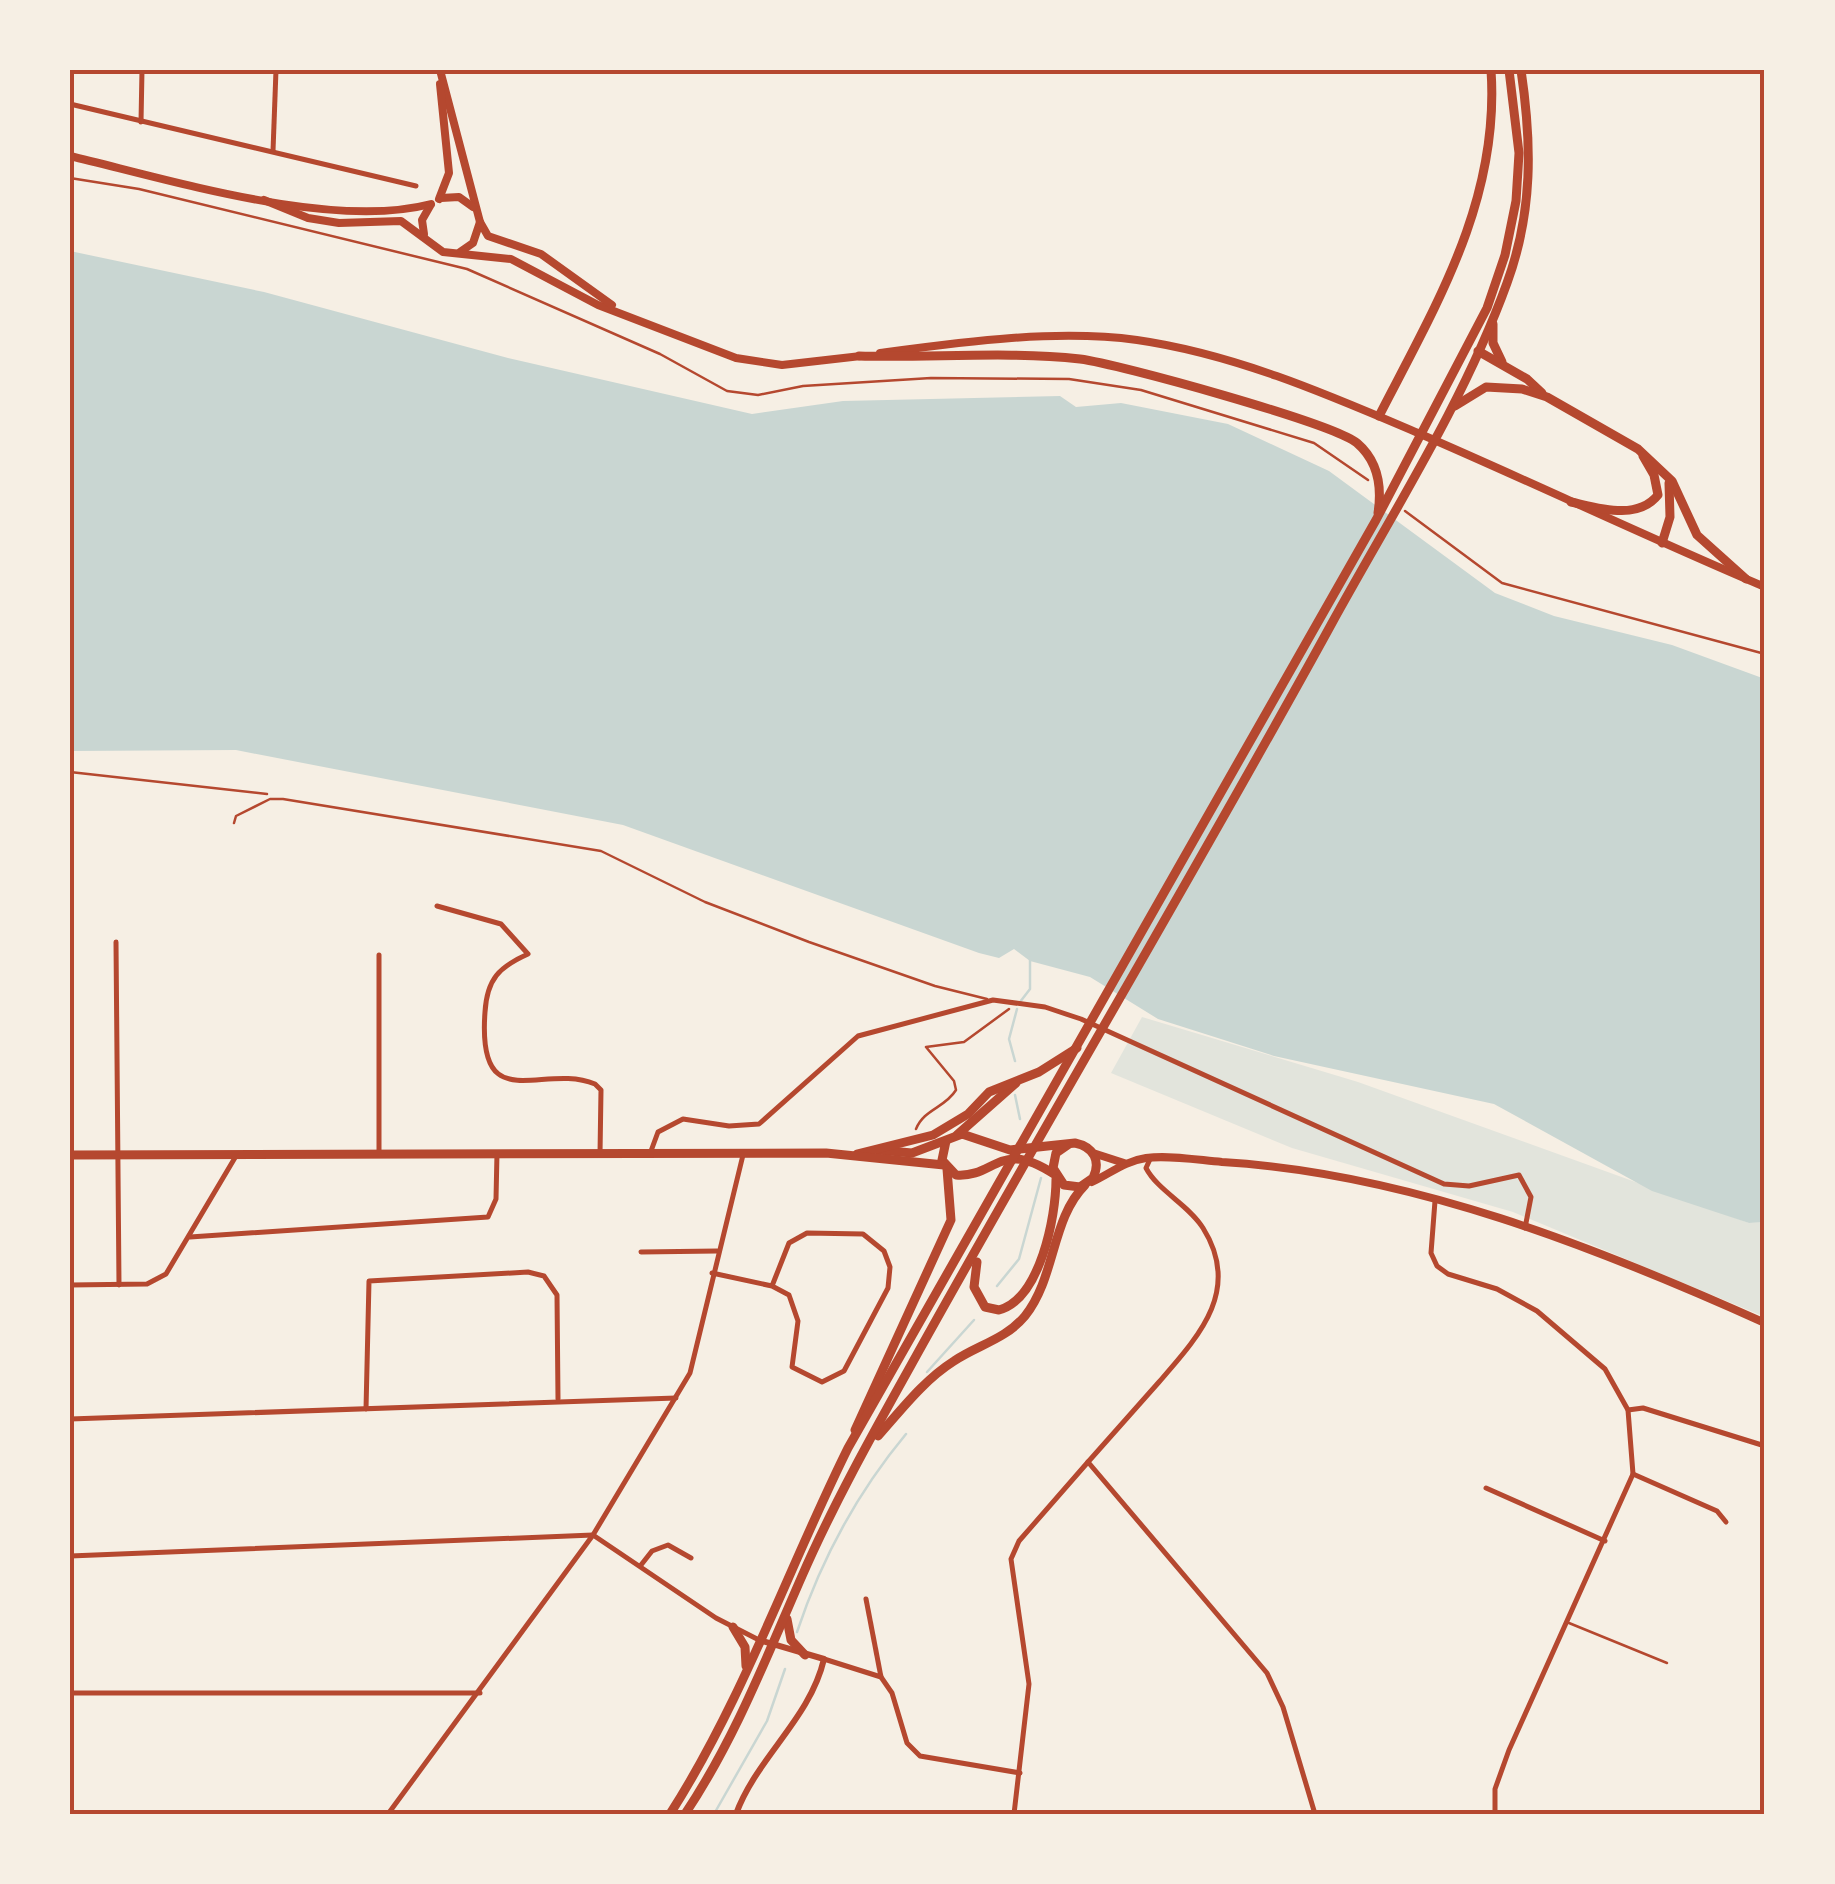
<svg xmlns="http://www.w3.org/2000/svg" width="1835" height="1884" font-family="Mulish,sans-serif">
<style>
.green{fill:#e2e4dc}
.water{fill:#c9d6d2}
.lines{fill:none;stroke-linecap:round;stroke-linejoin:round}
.stream{stroke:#c9d6d2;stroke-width:2.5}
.path{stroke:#b5482f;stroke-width:2.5}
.service{stroke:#b5482f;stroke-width:2.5}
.minor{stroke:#b5482f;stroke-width:5}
.tertiary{stroke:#b5482f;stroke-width:6}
.secondary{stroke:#b5482f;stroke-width:8}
.primary{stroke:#b5482f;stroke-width:9}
.neatline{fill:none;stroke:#b5482f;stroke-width:4}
</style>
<rect width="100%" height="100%" fill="#f6efe4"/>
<polygon class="green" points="1142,1017 1358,1082 1749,1223 1765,1222 1765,1317 1513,1212 1292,1148 1111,1073"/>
<polygon class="water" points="70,251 264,292 508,358 752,414 843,401 1060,396 1076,407 1121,403 1228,424 1329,471 1495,593 1554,616 1672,645 1765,679 1765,1222 1749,1223 1652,1191 1494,1104 1274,1056 1158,1019 1090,977 1030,961 1014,949 999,958 979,953 623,825 236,750 70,751"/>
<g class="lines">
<g class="stream">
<polyline points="1020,1002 1030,989 1030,958"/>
<polyline points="1015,1061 1009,1039 1017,1009"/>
<polyline points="1015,1095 1020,1119"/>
<polyline points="997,1286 1019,1259 1041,1178"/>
<polyline points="927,1372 974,1320"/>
<path d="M 797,1632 C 821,1560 857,1493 906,1434"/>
<polyline points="714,1814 767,1721 785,1669"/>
</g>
<g class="path">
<polyline points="70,178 139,189 467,269 660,354 727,391 758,395 803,386 931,378 1069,379 1141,390 1314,443 1368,480"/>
<polyline points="1405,511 1502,583 1765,654"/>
<polyline points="70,772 267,794"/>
<path d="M 916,1129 C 924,1109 945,1108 956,1090 L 954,1081 L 926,1047 L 964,1042 L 1009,1009"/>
</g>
<g class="service">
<polyline points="234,823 236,816 270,799 283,799 601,851 705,902 809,942 935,986 987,999"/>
<polyline points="1569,1623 1667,1663"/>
</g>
<g class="minor">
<polyline points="70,104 416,186"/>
<polyline points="141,122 142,70"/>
<polyline points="273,151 276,70"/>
<path d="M 437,906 L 501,924 L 528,954 C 499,967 487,979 485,1012 C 477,1120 542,1062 595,1084 L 601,1090 L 600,1154"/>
<polyline points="116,942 119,1285"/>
<polyline points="379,955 379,1153"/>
<polyline points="651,1151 658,1132 683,1119 729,1126 759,1124 858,1036 993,1000 1045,1007 1081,1019 1444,1184 1469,1186 1519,1175 1531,1197 1525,1228"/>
<path d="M 1151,1157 L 1146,1168 C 1158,1191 1189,1205 1203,1228 C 1242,1290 1199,1336 1159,1382 C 1135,1409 1112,1435 1088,1462 L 1267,1673 L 1283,1707 L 1315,1814"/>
<polyline points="1435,1201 1431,1253 1437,1266 1448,1274 1497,1289 1537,1311 1605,1369 1628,1410 1633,1474 1509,1750 1495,1789 1495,1814"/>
<polyline points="190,1237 488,1217 496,1199 497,1153"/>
<polyline points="641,1252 717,1251"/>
<polyline points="712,1273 772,1286 789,1295 798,1321 792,1367 822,1382 844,1371 888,1288 890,1267 884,1251 863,1234 807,1233 789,1243 772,1286"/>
<polyline points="70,1285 147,1284 166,1274 236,1156"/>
<polyline points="366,1409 369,1281 528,1272 544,1276 557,1295 558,1399"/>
<polyline points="1628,1410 1643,1408 1765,1446"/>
<polyline points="70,1419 676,1398"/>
<polyline points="1633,1474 1717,1511 1726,1522"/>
<polyline points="1486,1488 1605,1541"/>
<polyline points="70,1556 593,1535 716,1618 759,1640"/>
<polyline points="641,1565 652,1551 668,1545 691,1558"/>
<polyline points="866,1599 881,1677"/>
<polyline points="824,1659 881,1677 892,1693 907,1743 920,1756 1020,1773"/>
<polyline points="70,1693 480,1693"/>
<polyline points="388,1814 593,1535 690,1373 743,1155"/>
<polyline points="1014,1814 1029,1684 1011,1559 1019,1541 1088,1462"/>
</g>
<path class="tertiary" d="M 736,1814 C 757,1757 810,1719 824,1659 L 759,1640"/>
<g class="secondary">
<polyline points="440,70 480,222 473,243 460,252"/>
<path d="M 70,156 C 171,180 332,230 431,204"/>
<polyline points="441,198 459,197 473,207"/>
<polyline points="439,199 449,173 440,84"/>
<polyline points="264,200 308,218 339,223 401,221 443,252 511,259 598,305 736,358 782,365 861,356"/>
<polyline points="480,222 488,236 541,254 612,305"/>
<polyline points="424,234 422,220 430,206"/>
<path d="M 880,353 C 962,342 1055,329 1137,340 C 1235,354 1329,395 1418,433 C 1534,483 1649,538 1765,587"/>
<polyline points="1093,1153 1124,1163"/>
<path d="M 1092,1182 C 1111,1173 1125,1161 1146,1158 C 1170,1155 1198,1160 1222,1162 C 1409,1173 1596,1247 1765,1323"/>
</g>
<g class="primary">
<polyline points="1493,324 1493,343 1502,362"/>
<polyline points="1478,351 1527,379 1542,393"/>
<path d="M 859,356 C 933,358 1007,351 1080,359 C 1119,364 1332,423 1357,443 C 1378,461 1382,487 1378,513"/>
<polyline points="1455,406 1486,387 1522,389 1547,397 1638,449 1672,481 1697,535 1746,579"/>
<path d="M 1379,416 C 1436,305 1500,200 1491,70"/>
<path d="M 1571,502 C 1598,508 1637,521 1658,495 L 1654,475 L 1643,456"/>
<polyline points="1662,543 1670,517 1669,483"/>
<polyline points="957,1135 1016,1083"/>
<path d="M 946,1141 L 942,1160 L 956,1175 C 996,1178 999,1138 1054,1174"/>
<path d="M 878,1150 L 912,1153 L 962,1134 L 1010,1150 L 1075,1143 C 1094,1147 1101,1161 1093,1178 L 1080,1187 L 1064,1185 L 1053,1168 L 1056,1153 L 1069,1144"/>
<polyline points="857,1154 933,1135 968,1114 989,1092 1039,1072 1077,1048"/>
<polyline points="70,1155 826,1153 944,1165"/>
<path d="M 977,1262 L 974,1287 L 985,1307 L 999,1310 C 1040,1299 1056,1217 1056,1179"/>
<polyline points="855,1430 951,1220 947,1169"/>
<path d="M 878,1436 C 902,1409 924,1380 954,1361 C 978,1345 1006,1339 1025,1316 C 1056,1277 1051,1219 1085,1185"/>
<polyline points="787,1619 791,1640 805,1655"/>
<polyline points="733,1627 745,1647 746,1666"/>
<path d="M 670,1814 C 743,1700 788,1569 848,1448 L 1376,520 L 1487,308 L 1505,255 L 1516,201 L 1519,153 L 1509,70"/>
<path d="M 685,1814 C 735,1739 766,1658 802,1576 C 833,1505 872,1435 910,1367 C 1048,1118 1195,873 1332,623 C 1393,512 1464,402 1507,283 C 1533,212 1532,144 1521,70"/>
</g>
</g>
<rect width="1835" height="1884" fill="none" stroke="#f6efe4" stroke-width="145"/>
<rect x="72" y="72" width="1690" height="1740" class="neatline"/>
</svg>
